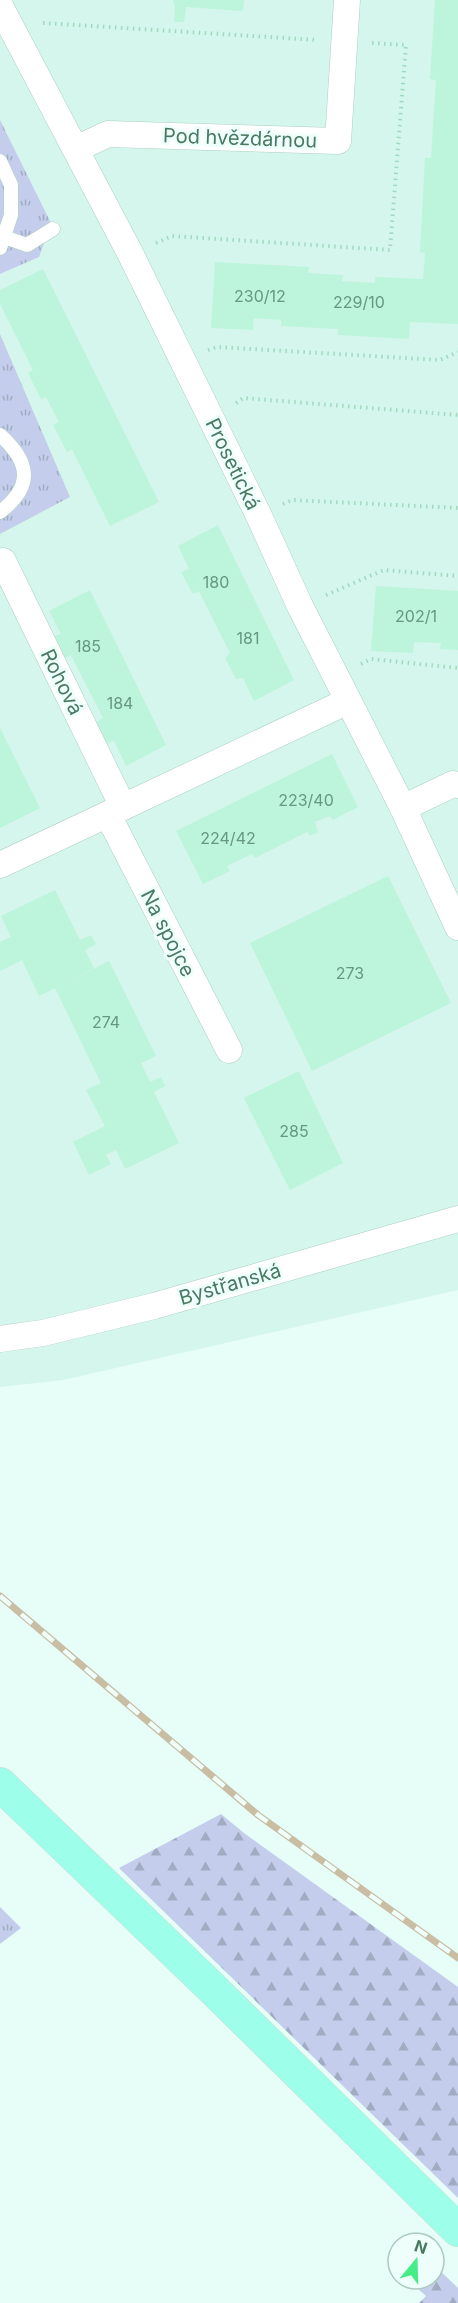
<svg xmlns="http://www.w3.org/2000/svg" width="458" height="2303" font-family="Inter,sans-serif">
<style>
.residential{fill:#d5f6ec}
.grass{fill:url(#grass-tufts)}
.forest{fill:url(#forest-firs)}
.building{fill:#bdf4dc}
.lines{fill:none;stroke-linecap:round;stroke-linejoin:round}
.service-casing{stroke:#abd0c2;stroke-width:15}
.minor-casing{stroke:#abd0c2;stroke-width:27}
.primary-casing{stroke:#ccd9d3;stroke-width:34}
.path{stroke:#9fdac0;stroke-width:4;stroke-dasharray:1.5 4.5;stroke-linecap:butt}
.service{stroke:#fff;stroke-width:14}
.minor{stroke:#fff;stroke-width:26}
.primary{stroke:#9dffea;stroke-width:33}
.rail-casing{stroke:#c9bea4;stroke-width:7}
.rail{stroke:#eefffb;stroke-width:4.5;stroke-dasharray:14;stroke-linecap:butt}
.labels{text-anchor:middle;stroke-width:6;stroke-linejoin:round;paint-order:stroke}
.number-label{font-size:16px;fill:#669880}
.street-label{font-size:20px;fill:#497962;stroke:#eefffb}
</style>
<defs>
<pattern id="grass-tufts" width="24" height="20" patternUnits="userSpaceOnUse" patternTransform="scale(1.5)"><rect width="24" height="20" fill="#c4ceec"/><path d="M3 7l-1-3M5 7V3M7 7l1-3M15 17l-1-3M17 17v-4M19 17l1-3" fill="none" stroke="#a1acc3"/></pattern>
<pattern id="forest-firs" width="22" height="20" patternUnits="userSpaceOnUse" patternTransform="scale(1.5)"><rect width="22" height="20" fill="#c4ceec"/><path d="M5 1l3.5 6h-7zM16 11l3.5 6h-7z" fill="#a1acc3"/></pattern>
</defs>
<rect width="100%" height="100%" fill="#e7fdf8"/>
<polygon class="residential" points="0,0 458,0 458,1290 63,1380 0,1387"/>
<g class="grass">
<polygon points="0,120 51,223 39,257 0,274"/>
<polygon points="0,334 70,497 0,534"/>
<polygon points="0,1907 21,1928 0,1944"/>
</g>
<g class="forest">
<polygon points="221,1814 244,1833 458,1987 458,2198 119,1868"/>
<polygon points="434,2265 458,2288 458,2303 419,2303 426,2296 407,2279 434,2279"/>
</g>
<g class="building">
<polygon points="173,0 244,0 243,11 186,7 184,22 174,22 175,6"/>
<polygon points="435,0 458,0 458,324 410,322 409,339 338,335 338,329 281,326 281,320 254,318 253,330 211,328 215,262 309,267 308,273 343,275 342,281 375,283 375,277 423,279 425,253 420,252 425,158 431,158 436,80 430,79"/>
<polygon points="43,269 159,502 110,526 72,449 67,452 53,425 59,422 46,397 41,399 28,373 33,370 0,304 0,290"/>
<polygon points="218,525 294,680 254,701 243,678 236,679 225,658 230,653 199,591 193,594 181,572 189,569 178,546"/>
<polygon points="376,586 458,591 458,650 440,649 441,643 414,642 413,653 371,651"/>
<polygon points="90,590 166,745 126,766 114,740 107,744 96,722 103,718 71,655 64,658 54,636 61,634 49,611"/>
<polygon points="0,728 40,808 0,828"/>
<polygon points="332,754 358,807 333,820 330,816 315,822 318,832 310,836 307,832 255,858 252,854 227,866 230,871 203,884 176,831"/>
<polygon points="388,876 451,1003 312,1071 250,943"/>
<polygon points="55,890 80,940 91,935 96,944 85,950 94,968 66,983 109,961 156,1056 141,1063 150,1082 161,1077 165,1086 154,1092 179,1143 125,1169 116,1150 106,1155 111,1164 89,1175 73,1142 105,1126 86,1090 101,1083 55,988 39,996 22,960 0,971 0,942 11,937 1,916"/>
<polygon points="299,1071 343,1163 290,1190 244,1098"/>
</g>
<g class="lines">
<defs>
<g id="service">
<polyline points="0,161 11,185 11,215 0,248"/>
<polyline points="4,237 27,245 53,229"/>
<path d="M 0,435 C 30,462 34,486 0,512"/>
</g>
<g id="minor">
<polyline points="0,6 130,253 259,516 300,606 403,808 458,927"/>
<polyline points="76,149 108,134 338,141 347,0"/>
<polyline points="0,562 3,561 123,807"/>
<polyline points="403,808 453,784 458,785"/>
<polyline points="108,815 229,1050"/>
<polyline points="0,865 348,701"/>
<polyline points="0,1339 43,1333 154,1306 458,1219"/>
</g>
<polyline id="primary" points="0,1784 211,1987 458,2230"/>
</defs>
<use href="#service" class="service-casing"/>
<use href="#minor" class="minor-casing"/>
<use href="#primary" class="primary-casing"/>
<g class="path">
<polyline points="43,23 317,40"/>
<polyline points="156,243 172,236 390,250 406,45 372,43"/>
<polyline points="208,350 217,347 440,360 458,352"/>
<polyline points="236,403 243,398 458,415"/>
<polyline points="283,504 292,500 458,508"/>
<polyline points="326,595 384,570 458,576"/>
<polyline points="361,664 371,659 458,668"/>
</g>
<use href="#service" class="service"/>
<use href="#minor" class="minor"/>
<use href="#primary" class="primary"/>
<defs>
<polyline id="rail" points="0,1596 258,1815 458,1958"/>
</defs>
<use href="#rail" class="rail-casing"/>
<use href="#rail" class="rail"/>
</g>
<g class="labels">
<g class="number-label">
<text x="260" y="302">230/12</text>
<text x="359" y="308">229/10</text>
<text x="216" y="588">180</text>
<text x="416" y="622">202/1</text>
<text x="248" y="644">181</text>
<text x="88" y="652">185</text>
<text x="120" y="709">184</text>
<text x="306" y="806">223/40</text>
<text x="228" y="844">224/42</text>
<text x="350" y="979">273</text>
<text x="106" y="1028">274</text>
<text x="294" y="1137">285</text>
</g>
<g class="street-label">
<text transform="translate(240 138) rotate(2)" y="7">Pod hvězdárnou</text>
<text transform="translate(233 464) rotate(64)" y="7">Prosetická</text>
<text transform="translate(62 682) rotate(64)" y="7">Rohová</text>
<text transform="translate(168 933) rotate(63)" y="7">Na spojce</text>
<text transform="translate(230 1284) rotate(-16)" y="7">Bystřanská</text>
</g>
</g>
<g transform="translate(416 2261) rotate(19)"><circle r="28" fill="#eefffb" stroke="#acc9be" stroke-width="1.5"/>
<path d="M0-4.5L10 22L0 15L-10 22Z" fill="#46ed87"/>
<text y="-9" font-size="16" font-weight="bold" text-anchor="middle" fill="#497962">N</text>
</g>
</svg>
